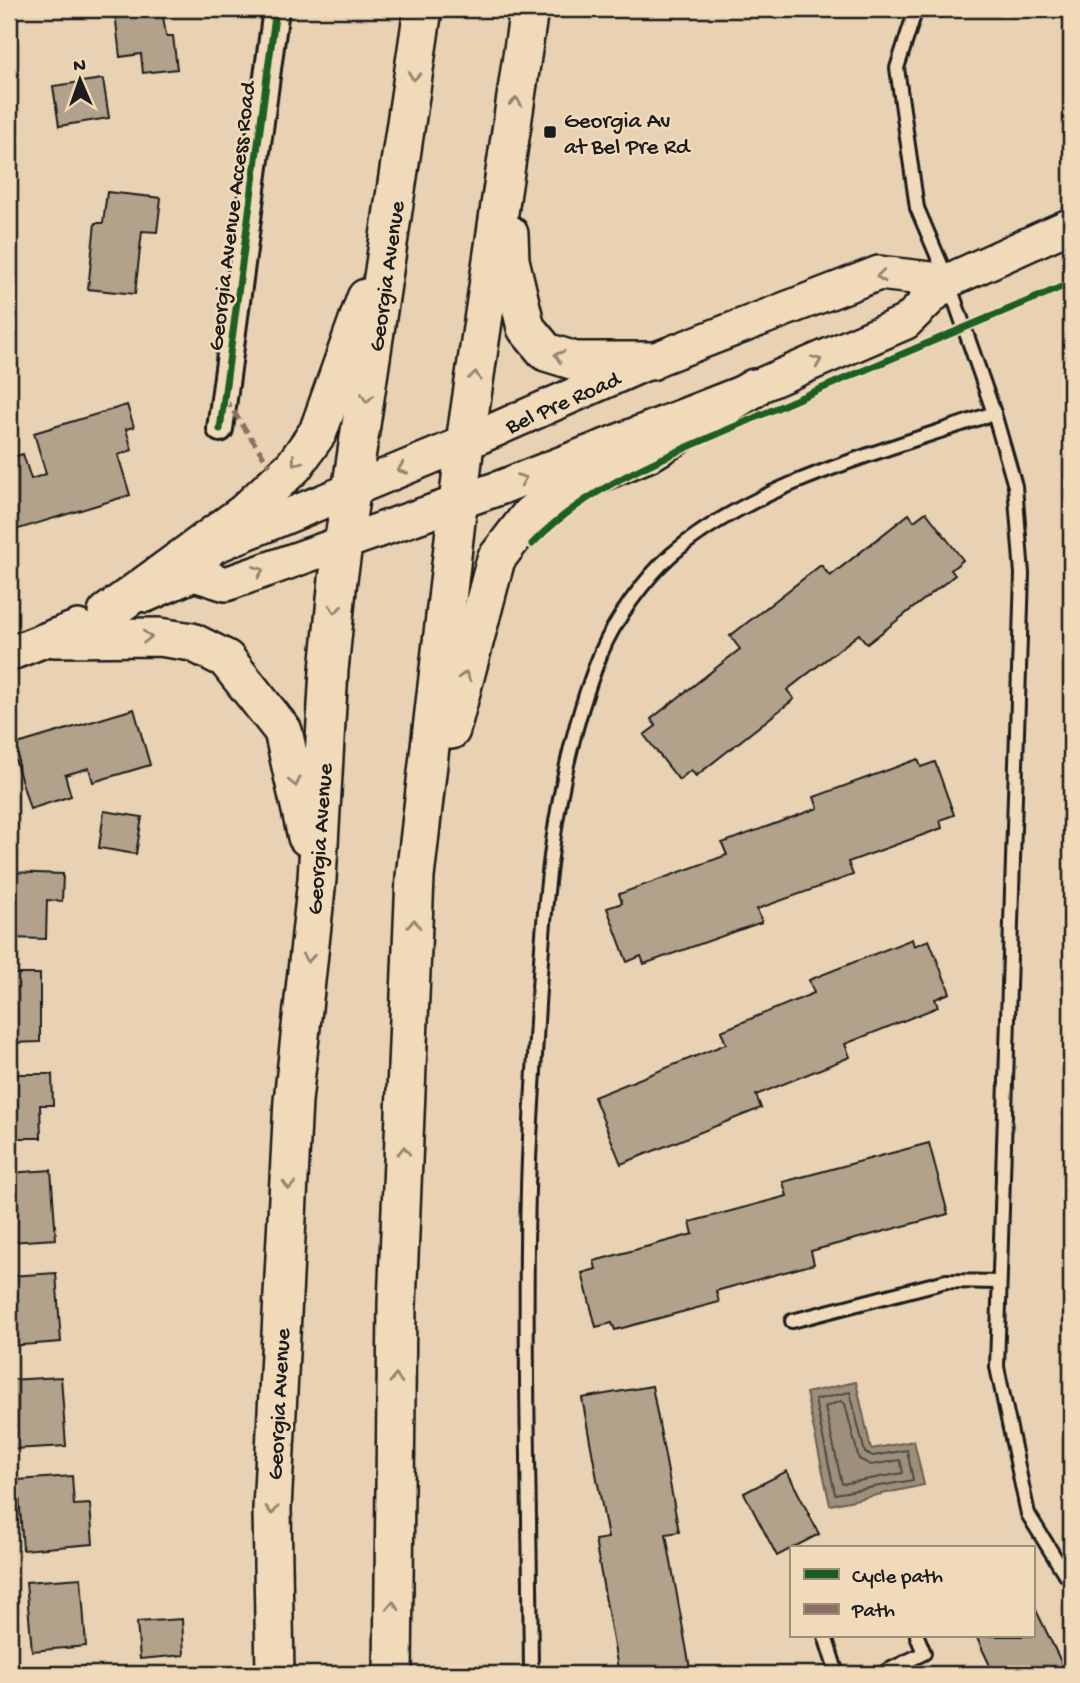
<svg xmlns="http://www.w3.org/2000/svg" width="1080" height="1683" font-family="'Gochi Hand',sans-serif">
<style>
.water{fill:#9d8f7b;stroke:#696155;stroke-width:2}
.lines{fill:none;stroke-linecap:round;stroke-linejoin:round}
.shore{stroke:#504a42;stroke-width:2}
.building{fill:#b2a28b;stroke:#1c1c1c;stroke-width:2}
.lane-casing{stroke:#1c1c1c;stroke-width:18}
.street-casing{stroke:#1c1c1c;stroke-width:30}
.secondary-casing{stroke:#1c1c1c;stroke-width:38}
.primary-casing{stroke:#1c1c1c;stroke-width:42}
.lane{stroke:#f1dab9;stroke-width:12}
.street{stroke:#f1dab9;stroke-width:24}
.secondary{stroke:#f1dab9;stroke-width:33}
.primary{stroke:#f1dab9;stroke-width:37}
.quiet{stroke:#8d6e63;stroke-width:5;stroke-dasharray:10 5;stroke-linecap:butt}
.cycleway-casing{stroke:#f1dab9;stroke-width:11}
.cycleway{stroke:#1b5e20;stroke-width:7}
.oneway{stroke:#918472}
.poi-dot{fill:#1c1c1c;stroke:#f1dab9;stroke-width:2.5}
.labels{text-anchor:middle;stroke-width:5;stroke-linejoin:round;paint-order:stroke}
.poi-label{font-size:23px;fill:#1c1c1c;stroke:#f1dab9;text-anchor:start}
.street-label{font-size:23px;fill:#1c1c1c;stroke:#f1dab9}
</style>
<rect width="100%" height="100%" fill="#e8d2b3"/>
<filter id="ink" filterUnits="userSpaceOnUse"><feTurbulence type="fractalNoise" baseFrequency=".0143" numOctaves="2"/><feDisplacementMap in="SourceGraphic" scale="14" xChannelSelector="R" yChannelSelector="G"/><feConvolveMatrix kernelMatrix="1 2 1 2 8 2 1 2 1" color-interpolation-filters="sRGB"/></filter>
<g filter="url(#ink)">
<polygon class="water" points="856,1382 871,1449 914,1441 924,1485 830,1505 806,1393"/>
<g class="lines">
<g class="shore">
<polygon points="850,1392 865,1453 873,1456 907,1450 913,1480 835,1494 815,1400"/>
<polygon points="841,1401 845,1404 859,1459 871,1465 900,1460 903,1473 842,1484 825,1407"/>
</g>
</g>
<g class="building">
<polygon points="94,9 162,9 166,36 173,36 177,69 143,73 141,54 120,57 115,12 95,14"/>
<polygon points="103,79 109,118 59,126 53,86"/>
<polygon points="107,192 161,198 157,232 142,231 135,294 88,289 95,223 103,223"/>
<polygon points="127,405 134,427 126,429 132,450 118,455 130,495 9,532 9,458 23,454 31,479 46,474 34,433"/>
<polygon points="926,512 963,560 951,570 955,575 867,644 859,634 787,690 794,699 696,776 691,770 679,780 644,735 656,726 651,719 740,649 730,636 821,565 830,576 909,514 914,521"/>
<polygon points="134,709 150,765 93,782 89,768 65,775 71,796 30,809 11,746"/>
<polygon points="918,759 921,767 935,762 954,815 940,820 942,828 848,862 853,875 757,909 762,922 644,964 641,956 627,962 607,908 622,903 619,894 727,855 722,843 818,808 814,797"/>
<polygon points="104,811 142,817 136,854 99,848"/>
<polygon points="9,872 63,874 62,901 47,900 46,939 9,938"/>
<polygon points="912,939 914,946 929,940 950,993 935,999 938,1007 845,1044 850,1057 756,1095 761,1108 621,1164 594,1097 726,1044 721,1031 814,993 809,980"/>
<polygon points="9,974 40,974 40,1042 9,1043"/>
<polygon points="9,1074 52,1074 53,1105 40,1105 41,1138 9,1138"/>
<polygon points="929,1143 948,1214 811,1251 814,1264 716,1291 719,1302 615,1330 612,1323 596,1327 582,1273 596,1269 594,1261 693,1234 690,1222 787,1196 783,1182"/>
<polygon points="51,1170 56,1239 9,1242 9,1173"/>
<polygon points="56,1273 61,1342 9,1346 9,1276"/>
<polygon points="61,1377 66,1446 14,1449 9,1380"/>
<polygon points="652,1386 679,1532 666,1534 691,1674 619,1674 595,1540 608,1538 582,1398"/>
<polygon points="787,1471 819,1534 777,1556 744,1493"/>
<polygon points="72,1476 74,1505 90,1504 93,1544 23,1550 18,1480"/>
<polygon points="81,1578 86,1646 32,1651 26,1582"/>
<polygon points="1033,1604 1067,1674 994,1674 976,1636 1033,1636"/>
<polygon points="182,1619 184,1655 140,1659 137,1622"/>
</g>
<g class="lines">
<defs>
<g id="lane">
<polyline points="916,9 897,68 917,208 948,281 994,413 1015,486 1022,574 997,1367 1028,1514 1065,1574 1071,1576"/>
<polyline points="792,1321 946,1281 999,1282"/>
<polyline points="825,1636 837,1674"/>
<path d="M 531,1674 C 530,1513 524,1351 528,1190 C 529,1140 533,1090 536,1039 C 543,911 552,774 601,653 C 614,621 645,578 671,555 C 754,483 891,449 994,413"/>
<polyline points="881,1674 924,1653 917,1636"/>
</g>
<polyline id="street" points="220,429 276,9"/>
<g id="secondary">
<polyline points="194,574 226,584 502,487 754,388 906,322 948,281 1071,225"/>
<polyline points="146,595 194,574 210,548 465,443 651,361 879,273 948,281"/>
<polyline points="9,654 78,627"/>
</g>
<g id="primary">
<polyline points="509,234 510,260 526,328 546,352 575,361 651,361"/>
<polyline points="107,613 244,513 294,466 318,432 366,298"/>
<polyline points="55,638 159,637 192,642 226,659 283,731 307,837"/>
<polyline points="451,730 496,559 530,515 565,487 650,452 754,388"/>
<polyline points="275,1674 272,1509 293,1101 317,879 329,670 338,579 423,9"/>
<polyline points="393,1674 397,1304 415,877 465,443 529,9"/>
</g>
</defs>
<use href="#lane" class="lane-casing"/>
<use href="#street" class="street-casing"/>
<use href="#secondary" class="secondary-casing"/>
<use href="#primary" class="primary-casing"/>
<use href="#lane" class="lane"/>
<use href="#street" class="street"/>
<use href="#secondary" class="secondary"/>
<use href="#primary" class="primary"/>
<polyline class="quiet" points="225,399 270,466"/>
<defs>
<g id="cycleway">
<polyline points="220,429 276,9"/>
<path d="M 532,544 C 588,485 670,455 743,423 C 852,374 962,329 1071,283"/>
</g>
</defs>
<use href="#cycleway" class="cycleway-casing"/>
<use href="#cycleway" class="cycleway"/>
</g>
<defs><path id="oneway-chevron" d="M-2-3.5L2.5 0L-2 3.5" fill="none" stroke-width="1.6" stroke-linecap="round" stroke-linejoin="round" transform="scale(1.75)"/></defs>
<g class="oneway">
<use href="#oneway-chevron" transform="translate(414 76) rotate(98)"/>
<use href="#oneway-chevron" transform="translate(516 102) rotate(-82)"/>
<use href="#oneway-chevron" transform="translate(881 276) rotate(174)"/>
<use href="#oneway-chevron" transform="translate(559 356) rotate(-162)"/>
<use href="#oneway-chevron" transform="translate(817 361) rotate(-23)"/>
<use href="#oneway-chevron" transform="translate(475 376) rotate(-82)"/>
<use href="#oneway-chevron" transform="translate(367 398) rotate(99)"/>
<use href="#oneway-chevron" transform="translate(296 461) rotate(129)"/>
<use href="#oneway-chevron" transform="translate(402 469) rotate(158)"/>
<use href="#oneway-chevron" transform="translate(522 479) rotate(-22)"/>
<use href="#oneway-chevron" transform="translate(259 571) rotate(-21)"/>
<use href="#oneway-chevron" transform="translate(335 609) rotate(96)"/>
<use href="#oneway-chevron" transform="translate(147 637) rotate(-1)"/>
<use href="#oneway-chevron" transform="translate(465 676) rotate(-75)"/>
<use href="#oneway-chevron" transform="translate(295 782) rotate(77)"/>
<use href="#oneway-chevron" transform="translate(414 924) rotate(-88)"/>
<use href="#oneway-chevron" transform="translate(308 958) rotate(96)"/>
<use href="#oneway-chevron" transform="translate(404 1151) rotate(-88)"/>
<use href="#oneway-chevron" transform="translate(289 1185) rotate(93)"/>
<use href="#oneway-chevron" transform="translate(396 1379) rotate(-89)"/>
<use href="#oneway-chevron" transform="translate(272 1510) rotate(91)"/>
<use href="#oneway-chevron" transform="translate(393 1606) rotate(-89)"/>
</g>
</g>
<rect class="poi-dot" x="543" y="125" width="14" height="14" rx="3.5"/>
<g class="labels">
<g class="poi-label">
<text x="564" y="127">Georgia Av<tspan x="564" dy="26">at Bel Pre Rd</tspan></text>
</g>
<g class="street-label">
<text transform="translate(230 216) rotate(-83)" y="8">Georgia Avenue Access Road</text>
<text transform="translate(385 276) rotate(-82)" y="8">Georgia Avenue</text>
<text transform="translate(562 401) rotate(-24)" y="8">Bel Pre Road</text>
<text transform="translate(318 839) rotate(-86)" y="8">Georgia Avenue</text>
<text transform="translate(277 1404) rotate(-87)" y="8">Georgia Avenue</text>
</g>
</g>
<rect width="1080" height="1683" fill="none" stroke="#f1dab9" stroke-width="35"/>
<rect x="18" y="18" width="1045" height="1648" fill="none" stroke="#1c1c1c" stroke-width="2.5" filter="url(#ink)"/>
<rect x="790" y="1546" width="245" height="91" fill="#f1dab9" stroke="#9c8e7a" stroke-width="2"/>
<rect x="804" y="1569" width="35" height="10" fill="#1b5e20" stroke="#9c8e7a" stroke-width="2"/>
<text x="852" y="1582" font-size="21" fill="#1c1c1c">Cycle path</text>
<rect x="804" y="1604" width="35" height="10" fill="#8d6e63" stroke="#9c8e7a" stroke-width="2"/>
<text x="852" y="1616" font-size="21" fill="#1c1c1c">Path</text>
<g transform="translate(80 80) rotate(358)" stroke="#f1dab9" stroke-width="5" paint-order="stroke">
<path d="M0-5L12 26L0 18L-12 26Z" fill="#1c1c1c"/>
<text y="-10" font-size="19" font-weight="bold" text-anchor="middle" fill="#1c1c1c">N</text>
</g>
</svg>
